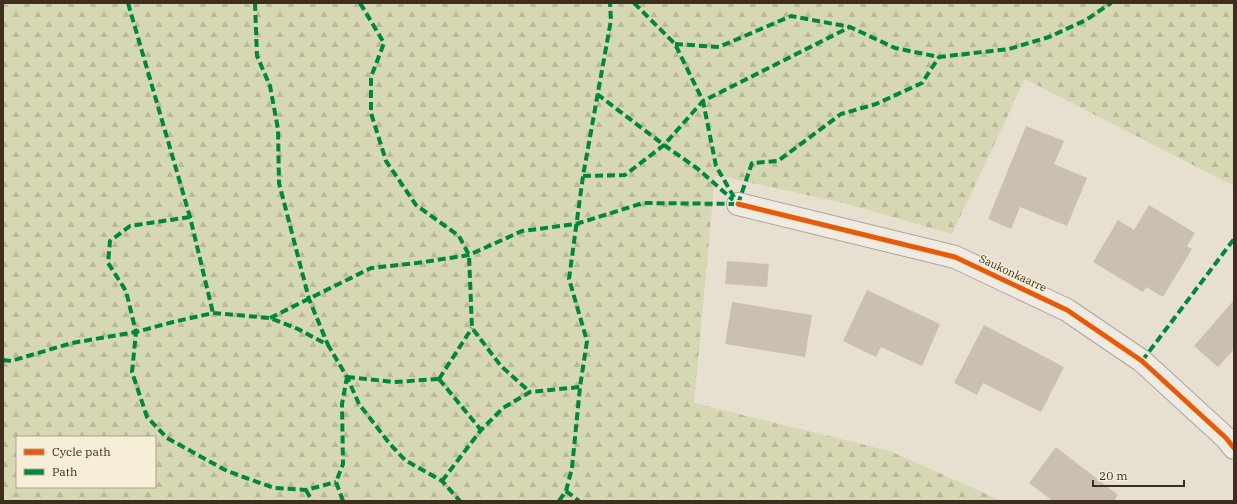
<svg xmlns="http://www.w3.org/2000/svg" width="1237" height="504" font-family="'IBM Plex Serif',serif">
<style>
.forest{fill:url(#forest-firs);fill-rule:evenodd}
.building{fill:#cbbfb2}
.lines{fill:none;stroke-linecap:round;stroke-linejoin:round}
.minor-casing{stroke:#ada599;stroke-width:24}
.minor{stroke:#efebe3;stroke-width:22}
.quiet{stroke:#00873e;stroke-width:4;stroke-dasharray:8 4;stroke-linecap:butt}
.cycleway-casing{stroke:#f7eed8;stroke-width:8}
.cycleway{stroke:#e8590c;stroke-width:5}
.labels{text-anchor:middle;stroke-width:3;stroke-linejoin:round;paint-order:stroke}
.street-label{font-size:11px;fill:#3d2e20;stroke:#f7eed8}
</style>
<defs>
<pattern id="forest-firs" width="22" height="20" patternUnits="userSpaceOnUse"><rect width="22" height="20" fill="#d6d7b3"/><path d="M5 1l3.5 6h-7zM16 11l3.5 6h-7z" fill="#b9b99a"/></pattern>
</defs>
<rect width="100%" height="100%" fill="#e7e0d1"/>
<path class="forest" d="M 3,3 L 1234,3 L 1234,186 L 1025,79 L 952,234 L 843,203 L 715,175 L 694,403 L 890,451 L 1002,501 L 3,501 ZM 17,437 L 155,437 L 155,487 L 17,487 Z"/>
<g class="building">
<polygon points="1026,126 1064,141 1054,164 1087,178 1067,226 1020,207 1011,229 988,219"/>
<polygon points="1149,205 1195,233 1187,246 1192,249 1163,297 1146,287 1143,292 1093,262 1118,220 1134,230"/>
<polygon points="727,261 769,264 767,287 725,284"/>
<polygon points="867,290 940,324 922,366 881,347 876,357 843,341"/>
<polygon points="1234,300 1234,349 1218,367 1194,346"/>
<polygon points="732,302 812,315 805,357 725,344"/>
<polygon points="984,325 1064,367 1041,412 983,383 977,395 954,383"/>
<polygon points="1056,447 1118,495 1114,501 1053,501 1029,483"/>
</g>
<g class="lines">
<defs>
<polyline id="minor" points="738,204 955,257 1067,310 1142,361 1226,438 1234,448"/>
</defs>
<use href="#minor" class="minor-casing"/>
<use href="#minor" class="minor"/>
<g class="quiet">
<polyline points="128,3 190,217 213,313"/>
<polyline points="255,3 257,56 270,86 278,129 279,183 309,299 328,345"/>
<polyline points="360,3 384,43 371,77 371,113 386,161 416,205 459,236 469,255 472,328 501,366 530,392"/>
<polyline points="634,3 675,44 703,101 716,166 738,204"/>
<polyline points="675,44 719,47 791,16 850,27 895,48 939,57 1009,49 1049,37 1086,20 1111,3"/>
<polyline points="597,94 664,145 698,169 733,200"/>
<polyline points="583,176 625,175 664,145 703,101 850,27"/>
<polyline points="738,204 752,163 778,161 841,114 876,104 922,83 939,57"/>
<polyline points="190,217 130,226 110,241 108,263 126,291 136,332 132,372 147,417 167,438 227,471 274,488 306,490 336,482"/>
<polyline points="270,318 371,268 417,263 469,255 522,231 576,224 643,203 738,204"/>
<polyline points="3,360 11,361 72,343 136,332 173,322 213,313 270,318 298,329 328,345 347,377 359,404 390,444 405,460 442,481 460,501"/>
<polyline points="1142,361 1234,239"/>
<polyline points="347,377 394,382 439,379"/>
<polyline points="439,379 481,430"/>
<polyline points="439,379 472,328"/>
<polyline points="442,481 481,430 503,408 530,392 580,387"/>
<polyline points="306,490 312,501"/>
<polyline points="566,491 579,501"/>
<polyline points="343,501 336,482 343,464 342,404 347,377"/>
<polyline points="559,501 566,491 572,468 580,387 587,341 569,279 583,176 611,20 610,3"/>
</g>
<defs>
<polyline id="cycleway" points="738,204 955,257 1067,310 1142,361 1226,438 1234,448"/>
</defs>
<use href="#cycleway" class="cycleway-casing"/>
<use href="#cycleway" class="cycleway"/>
</g>
<g class="labels">
<g class="street-label">
<text transform="translate(1013 273) rotate(25)" y="4">Saukonkaarre</text>
</g>
</g>
<rect width="1237" height="504" fill="none" stroke="#3d2e20" stroke-width="8"/>
<rect x="16" y="436" width="140" height="52" fill="#f7eed8" stroke="#ada18e"/>
<rect x="24" y="449" width="20" height="6" fill="#e8590c" stroke="#ada18e"/>
<text x="52" y="456" font-size="12" fill="#3d2e20">Cycle path</text>
<rect x="24" y="469" width="20" height="6" fill="#00873e" stroke="#ada18e"/>
<text x="52" y="476" font-size="12" fill="#3d2e20">Path</text>
<path d="M1093 480v6h91v-6" fill="none" stroke="#3d2e20" stroke-width="2"/>
<text x="1099" y="480" font-size="12" fill="#3d2e20" stroke="#f7eed8" stroke-width="3" paint-order="stroke">20 m</text>
</svg>
